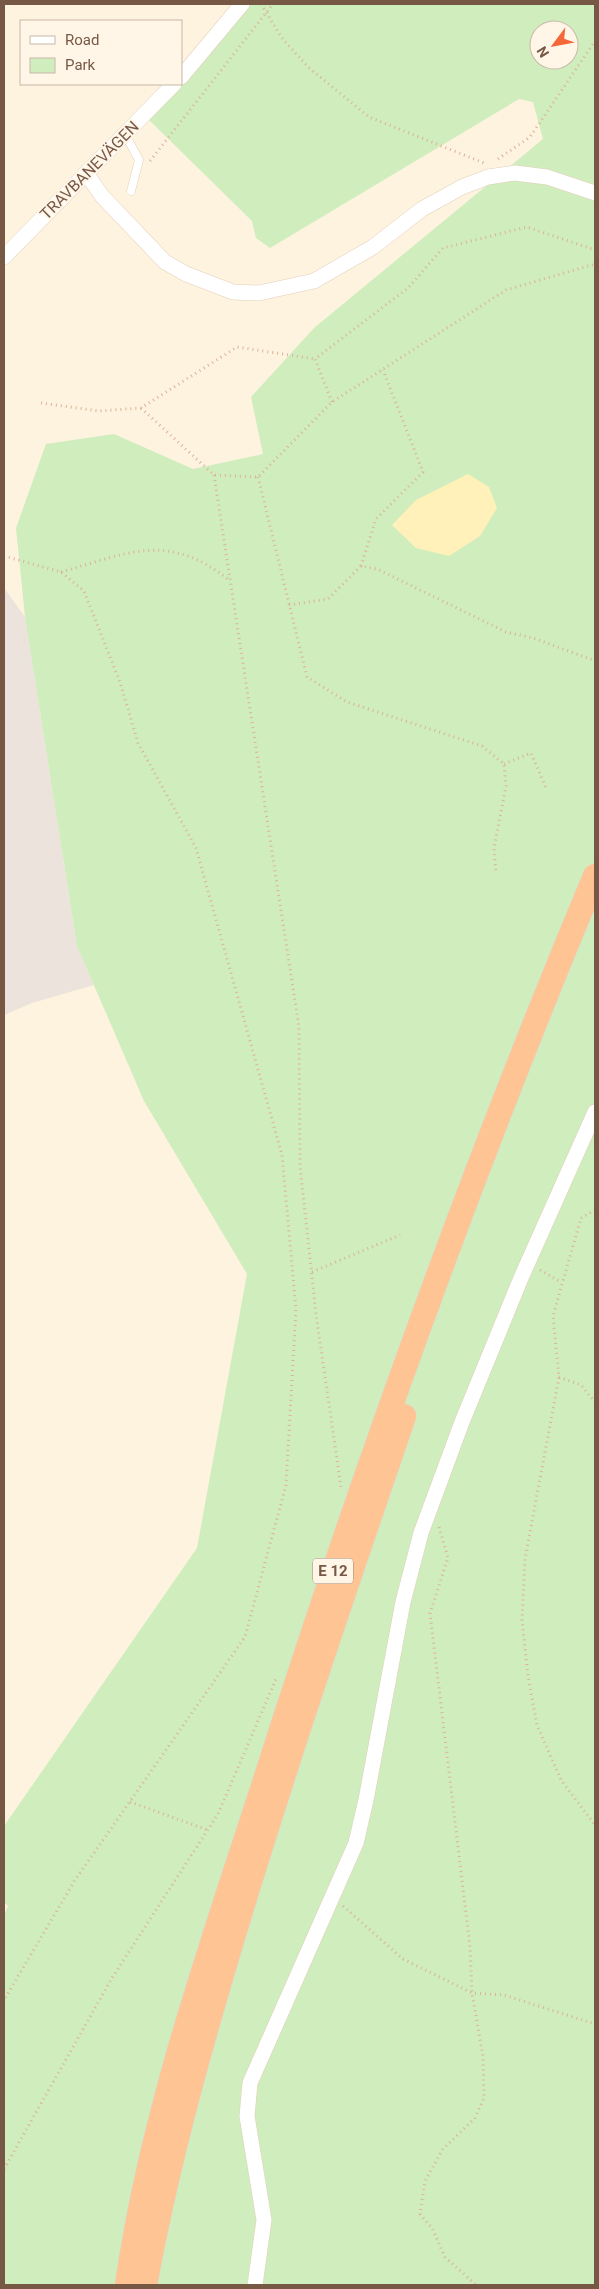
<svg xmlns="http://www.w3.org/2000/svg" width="599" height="2289" font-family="Roboto,sans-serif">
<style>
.industrial{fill:#ece4dc}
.green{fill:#cfedbd;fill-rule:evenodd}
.sand{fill:#fff1b9}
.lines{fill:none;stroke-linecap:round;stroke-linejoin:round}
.service-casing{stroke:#e3cfbb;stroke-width:9}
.minor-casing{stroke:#e3cfbb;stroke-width:16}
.trunk-casing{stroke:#ded7d2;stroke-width:25}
.path{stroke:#dbb398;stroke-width:3;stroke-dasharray:1 4;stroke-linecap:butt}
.service{stroke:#fff;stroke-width:8}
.minor{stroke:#fff;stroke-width:15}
.trunk{stroke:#ffc493;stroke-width:24}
.labels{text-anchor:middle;stroke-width:4;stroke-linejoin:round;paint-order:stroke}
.shield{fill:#fff6e8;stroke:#a08776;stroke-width:1}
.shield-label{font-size:15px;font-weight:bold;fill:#775845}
.street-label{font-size:16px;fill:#775845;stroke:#fff6e8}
</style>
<rect width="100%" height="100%" fill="#fef3df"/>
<polygon class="industrial" points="4,588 25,617 77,946 94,985 32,1003 4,1015"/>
<path class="green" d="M 242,4 L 595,4 L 595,2285 L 4,2285 L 4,1915 L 8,1906 L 4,1902 L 4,1826 L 197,1548 L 247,1274 L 144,1101 L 77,946 L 25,617 L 16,528 L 46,444 L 114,434 L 193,469 L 263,454 L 251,397 L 314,328 L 543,139 L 533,102 L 519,99 L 270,248 L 256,238 L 252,221 L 144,115 ZM 539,30 L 569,30 L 569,60 L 539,60 Z"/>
<polygon class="sand" points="468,474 489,487 497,508 480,536 449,556 416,548 392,525 416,500"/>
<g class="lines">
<defs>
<polyline id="service" points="125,134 139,160 131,191"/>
<g id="minor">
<polyline points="181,77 242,4"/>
<polyline points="86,173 102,196 165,262 186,274 233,292 259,293 314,281 373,247 422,209 462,187 488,177 515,173 547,177 595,193"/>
<polyline points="4,257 174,84"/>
<polyline points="255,2285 264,2220 247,2116 250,2083 356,1843 366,1800 403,1602 421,1533 462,1422 521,1278 595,1112"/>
</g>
<g id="trunk">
<path d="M 127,2285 C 152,2111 213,1941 267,1774 C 364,1470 472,1170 595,876"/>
<path d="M 145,2285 C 169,2154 205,2029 244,1901 C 294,1738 349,1577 404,1416"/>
</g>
</defs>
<use href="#service" class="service-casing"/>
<use href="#minor" class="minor-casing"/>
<use href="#trunk" class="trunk-casing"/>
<g class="path">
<polyline points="261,4 282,38 308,67 369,117 484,163"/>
<polyline points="498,159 530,137 595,41"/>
<polyline points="150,161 273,4"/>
<polyline points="332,402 315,359 408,288 443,248 527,227 595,250"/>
<polyline points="41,403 99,411 141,408 237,347 315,359"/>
<polyline points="141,408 214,475 258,477 332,402 506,290 595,264"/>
<polyline points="214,475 299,1027 300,1166 316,1314 341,1487"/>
<polyline points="258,477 307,677 347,702 482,746 504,764 506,786 494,848 496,874"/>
<polyline points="4,556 61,572 84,591 120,682 138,743 196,848 282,1155 296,1309 286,1485 245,1637 75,1880 4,2000"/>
<polyline points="361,566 376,519 423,472 383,370"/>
<path d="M 61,572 C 129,553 167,531 229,580"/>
<polyline points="289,605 328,599 361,566 377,569 506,632 533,638 593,660"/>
<polyline points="504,764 531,753 547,790"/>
<polyline points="595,1210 581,1218 553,1316 559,1377 525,1559 522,1620 528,1676 537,1725 561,1780 595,1825"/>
<polyline points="540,1270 561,1282"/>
<polyline points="312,1272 400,1235"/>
<polyline points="559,1377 581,1385 595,1402"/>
<polyline points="439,1527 448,1558 430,1613 470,1947 472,1993 483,2056 484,2098 475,2118 443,2149 425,2181 420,2214 432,2228 445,2257 476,2285"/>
<polyline points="130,1802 208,1830"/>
<polyline points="343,1906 403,1959 472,1993 504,1995 595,2024"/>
<polyline points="4,2169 112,1978 218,1814 276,1679"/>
</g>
<use href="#service" class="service"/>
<use href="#minor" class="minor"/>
<use href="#trunk" class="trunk"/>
</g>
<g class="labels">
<rect class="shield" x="313" y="1558.5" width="40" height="25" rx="4"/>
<g class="shield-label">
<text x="333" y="1576">E 12</text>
</g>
<g class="street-label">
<text transform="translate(89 170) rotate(-45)" y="6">TRAVBANEVÄGEN</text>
</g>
</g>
<rect width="599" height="2289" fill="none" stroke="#775845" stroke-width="10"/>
<rect x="20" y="20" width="162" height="65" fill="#fff6e8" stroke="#c9b7a7"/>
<rect x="30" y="36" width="25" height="8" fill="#ffffff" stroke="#c9b7a7"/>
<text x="65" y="45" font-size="15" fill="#775845">Road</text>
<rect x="30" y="58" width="25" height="15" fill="#cfedbd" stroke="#c9b7a7"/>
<text x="65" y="70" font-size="15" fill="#775845">Park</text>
<g transform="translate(554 45) rotate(238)"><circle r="24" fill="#fff6e8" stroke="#c9b7a7"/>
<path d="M0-4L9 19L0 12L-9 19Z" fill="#f46738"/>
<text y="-8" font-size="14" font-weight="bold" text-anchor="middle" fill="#775845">N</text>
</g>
</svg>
